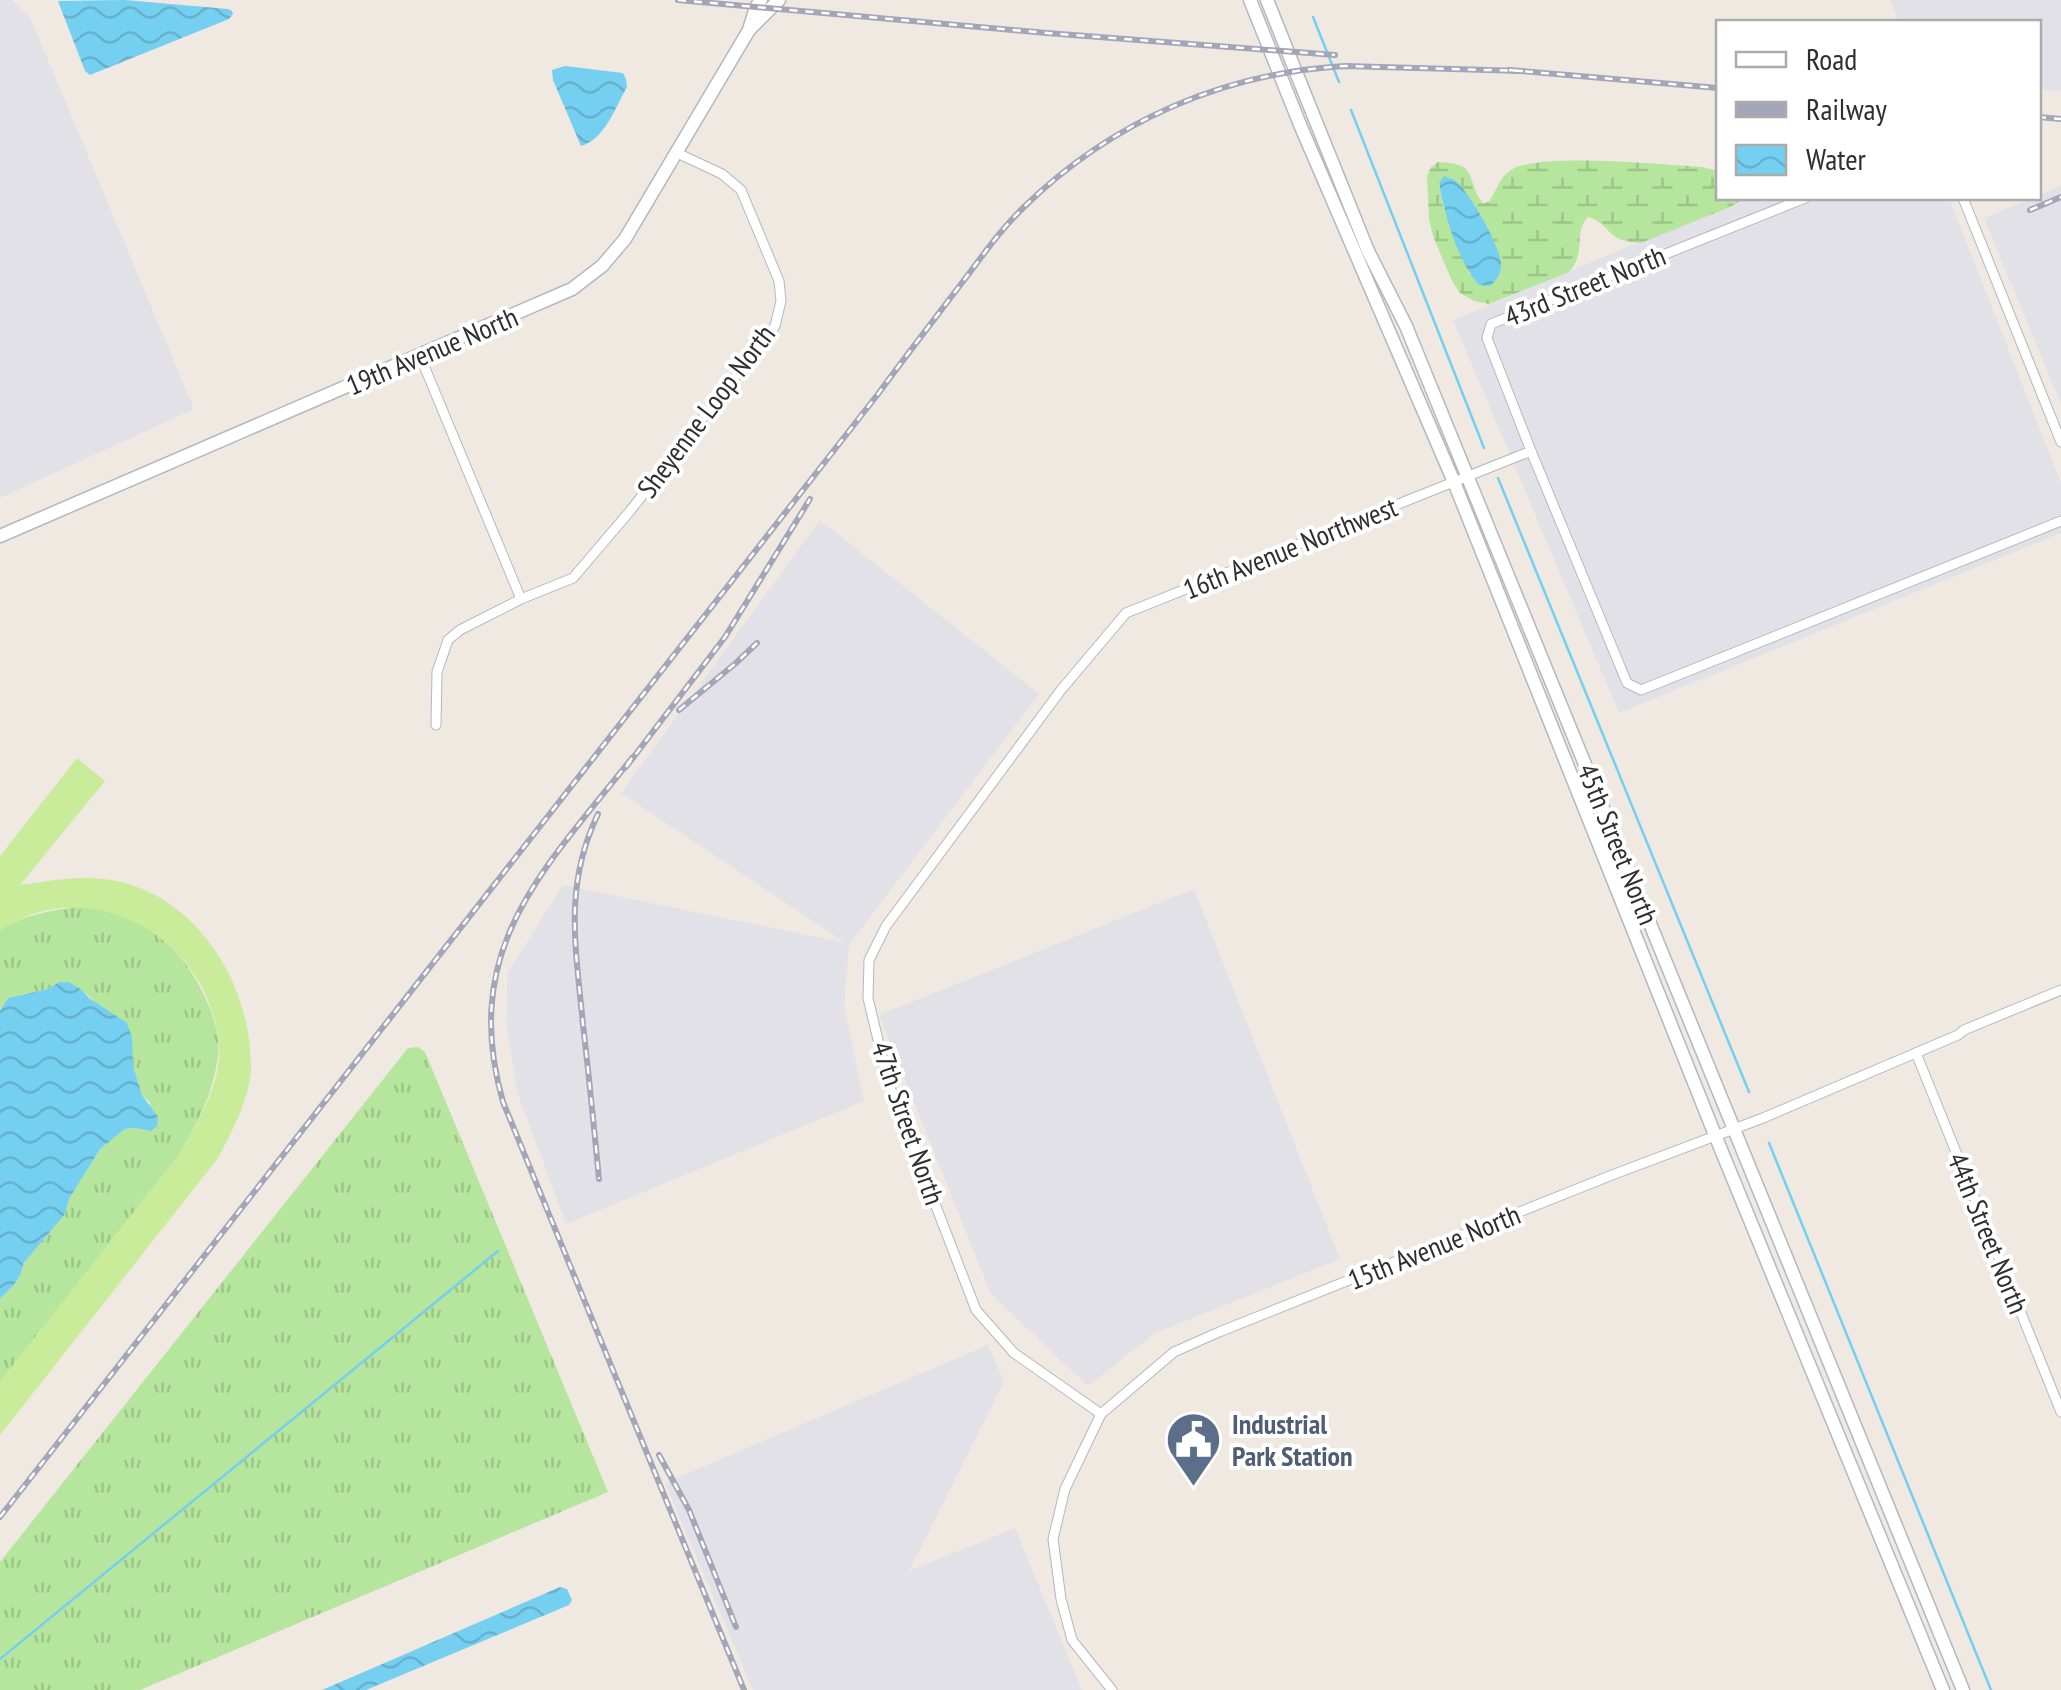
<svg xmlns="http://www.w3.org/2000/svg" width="2061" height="1690" font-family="'PT Sans Narrow',sans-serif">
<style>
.industrial{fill:#e3e1e8}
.grass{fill:url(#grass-tufts)}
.wetland{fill:url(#wetland-marsh);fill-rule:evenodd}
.pitch{fill:#c9ec9a}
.water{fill:url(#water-waves)}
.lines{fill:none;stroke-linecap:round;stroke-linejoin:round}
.stream{stroke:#75cff0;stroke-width:2.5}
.street-casing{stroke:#b4b7c1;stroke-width:11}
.secondary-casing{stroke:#b4b7c1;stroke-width:15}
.street{stroke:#fff;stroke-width:9}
.secondary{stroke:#fff;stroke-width:12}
.rail-casing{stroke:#a3a6b8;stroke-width:6}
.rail{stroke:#fff;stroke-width:2.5;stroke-dasharray:8;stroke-linecap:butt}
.labels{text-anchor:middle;stroke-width:8;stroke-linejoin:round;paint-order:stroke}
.street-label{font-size:28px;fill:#2e2e2e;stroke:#fff}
.service-label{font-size:28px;font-weight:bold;fill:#4e5e75;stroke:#fff;text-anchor:start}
</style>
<defs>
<pattern id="grass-tufts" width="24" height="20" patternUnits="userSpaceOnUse" patternTransform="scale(2.5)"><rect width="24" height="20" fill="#b6e59e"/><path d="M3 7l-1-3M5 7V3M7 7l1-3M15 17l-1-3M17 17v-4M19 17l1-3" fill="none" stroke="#9dc588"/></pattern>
<pattern id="wetland-marsh" width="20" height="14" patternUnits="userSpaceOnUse" patternTransform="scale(2.5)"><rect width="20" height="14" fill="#b6e59e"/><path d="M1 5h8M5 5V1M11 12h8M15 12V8" fill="none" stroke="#9dc588"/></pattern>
<pattern id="water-waves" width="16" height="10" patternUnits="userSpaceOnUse" patternTransform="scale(2.5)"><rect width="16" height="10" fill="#75cff0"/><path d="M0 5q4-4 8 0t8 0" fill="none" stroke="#66b2ce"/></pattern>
</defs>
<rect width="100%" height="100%" fill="#efe9e1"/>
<g class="industrial">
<polygon points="0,0 11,0 30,17 194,409 0,498"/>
<polygon points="1890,0 2061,0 2061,91 2039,90 2038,22 1899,22"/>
<polygon points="2061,186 2061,404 1984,218 2033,198 2038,198 2039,195"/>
<polygon points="1744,198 1949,198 2061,483 2061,533 1619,713 1453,320"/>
<polygon points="820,520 1039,694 849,945 844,1005 864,1101 566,1224 517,1092 506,1020 508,972 563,885 846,943 621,793"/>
<polygon points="1194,889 1340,1259 1155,1333 1088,1386 991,1294 879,1015"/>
<polygon points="988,1345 1004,1382 909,1571 1015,1528 1082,1690 753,1690 665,1483"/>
</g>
<g class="grass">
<path d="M 80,906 C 92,908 106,909 118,913 C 162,930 190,961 208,1004 C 215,1019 220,1040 218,1056 C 213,1094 197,1125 178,1156 L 0,1382 L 0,1299 C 10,1288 22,1279 23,1264 L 65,1214 L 69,1199 L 100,1149 L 125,1129 L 135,1128 L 144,1130 L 150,1103 L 142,1095 L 133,1066 L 95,1002 L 82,990 L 59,982 L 48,989 L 8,998 L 0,1011 L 0,930 C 24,914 52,911 80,906 Z"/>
<polygon points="418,1047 425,1052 608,1492 140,1690 0,1690 0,1562 408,1048"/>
</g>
<path class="wetland" d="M 1438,162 C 1481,164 1464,178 1483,203 L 1489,202 C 1496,191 1499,178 1511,170 C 1540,152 1663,165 1702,167 L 1718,171 L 1718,198 L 1745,198 L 1730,207 L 1641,243 C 1605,242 1612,224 1588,217 C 1573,233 1587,252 1569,272 L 1489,304 L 1474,301 L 1460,293 L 1451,279 L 1433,236 L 1429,219 L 1427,176 L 1431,167 ZM 1439,183 L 1460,185 L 1487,227 L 1497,249 L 1470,275 L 1443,206 Z"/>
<path class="pitch" d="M 77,758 L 105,781 L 20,885 C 56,880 89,873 125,883 C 198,903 245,979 250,1050 C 250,1058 252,1066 251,1073 C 247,1103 232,1132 218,1158 L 0,1435 L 0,1382 L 178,1156 C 196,1126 221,1085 219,1049 C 214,942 93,868 0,930 L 0,856 Z"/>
<g class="water">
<polygon points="125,0 228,9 232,11 233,14 229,19 90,75 85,71 58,1"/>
<path d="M 565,66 L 623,73 L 626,79 L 627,87 C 615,108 605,139 581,146 L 553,80 L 552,70 Z"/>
<path d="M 1444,176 C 1452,179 1453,178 1459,184 C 1472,198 1500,245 1501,264 C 1501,274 1497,280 1490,286 L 1479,285 C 1458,262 1444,214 1439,183 Z"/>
<path d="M 59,982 L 69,982 L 82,990 L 89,998 L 127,1023 L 132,1037 L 133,1066 L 142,1095 L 158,1117 L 157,1126 L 151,1131 L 135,1128 L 125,1129 L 100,1149 L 69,1199 L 65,1214 L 23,1264 C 22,1280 10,1288 0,1299 L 0,1011 L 8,998 L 48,989 Z"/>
<polygon points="560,1587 567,1589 572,1600 569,1605 366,1690 322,1690"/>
</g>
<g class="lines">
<g class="stream">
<polyline points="1313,17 1339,82"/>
<polyline points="1351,110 1484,448"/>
<polyline points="1498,478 1749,1092"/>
<polyline points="1769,1143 1991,1690"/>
<polyline points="0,1659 498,1251"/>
</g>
<defs>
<g id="street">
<polyline points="1805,198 1491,324 1487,338 1531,451 1627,683 1641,690 2061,521"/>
<polyline points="1963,198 2061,442"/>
<polyline points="420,356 521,599"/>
<polyline points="436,725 437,672 448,640 460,630 521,599 573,578 630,511 775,326 781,301 779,281 741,190 722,174 675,152"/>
<polyline points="1916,1053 2061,1412"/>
<polyline points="1101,1414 1014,1353 976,1310 888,1082 868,998 869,960 886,926 1061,690 1126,613 1531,451"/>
<polyline points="1112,1690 1072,1640 1061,1599 1053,1539 1065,1489 1101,1414 1174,1352 1219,1332 1612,1175 1763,1118 1958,1035 1964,1030 2061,990"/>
</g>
<g id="secondary">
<polyline points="1250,0 1301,127 1454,482 1715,1135 1943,1690"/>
<polyline points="1267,0 1368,251 1406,326 1963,1690"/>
<polyline points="749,30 756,7 761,0"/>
<polyline points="0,536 572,289 602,266 625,239 749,30 779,0"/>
</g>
</defs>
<use href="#street" class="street-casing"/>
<use href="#secondary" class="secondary-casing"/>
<use href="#street" class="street"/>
<use href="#secondary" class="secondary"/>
<defs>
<g id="rail">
<polyline points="678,0 1047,33 1335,55"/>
<polyline points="1509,70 1718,88"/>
<polyline points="2038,117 2061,119"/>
<polyline points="2030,210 2061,197"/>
<polyline points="679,710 736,663 757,643"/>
<path d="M 632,758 C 544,870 459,947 503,1102 L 744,1690"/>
<polyline points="626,767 725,637 810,499"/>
<path d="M 598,814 C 563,887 576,948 583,1025 C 589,1076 594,1127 599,1179"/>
<polyline points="659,1455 689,1510 736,1627"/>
<path d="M 0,1517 L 878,394 C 905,357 933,321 961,284 C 981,258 1000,230 1024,207 C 1112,121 1223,73 1345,66 L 1523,71"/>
</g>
</defs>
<use href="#rail" class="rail-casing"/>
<use href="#rail" class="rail"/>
</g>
<defs>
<symbol id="civic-pin" viewBox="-11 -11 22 30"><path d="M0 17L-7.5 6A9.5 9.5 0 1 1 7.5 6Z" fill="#5c6f8a" stroke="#fff"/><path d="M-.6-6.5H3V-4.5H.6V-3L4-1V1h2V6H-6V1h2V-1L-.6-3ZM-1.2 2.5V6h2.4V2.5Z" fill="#fff"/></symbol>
</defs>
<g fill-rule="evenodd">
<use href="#civic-pin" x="1162" y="1408" width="63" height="86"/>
</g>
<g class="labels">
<g class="street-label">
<text transform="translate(1585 286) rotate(-22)" y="10">43rd Street North</text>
<text transform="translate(432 351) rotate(-23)" y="10">19th Avenue North</text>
<text transform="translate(706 411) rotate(-53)" y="10">Sheyenne Loop North</text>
<text transform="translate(1290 548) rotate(-22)" y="10">16th Avenue Northwest</text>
<text transform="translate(1618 844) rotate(68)" y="10">45th Street North</text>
<text transform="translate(908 1123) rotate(71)" y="10">47th Street North</text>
<text transform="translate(1988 1233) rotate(68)" y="10">44th Street North</text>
<text transform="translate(1434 1247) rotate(-22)" y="10">15th Avenue North</text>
</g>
<g class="service-label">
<text x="1232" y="1434">Industrial<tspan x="1232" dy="32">Park Station</tspan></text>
</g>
</g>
<rect x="1716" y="20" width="325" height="180" fill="#ffffff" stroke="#ababab" stroke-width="2.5"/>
<rect x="1736" y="52" width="50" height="15" fill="#ffffff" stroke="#ababab" stroke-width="2.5"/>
<text x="1806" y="70" font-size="30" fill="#2e2e2e">Road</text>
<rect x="1736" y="102" width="50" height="15" fill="#a3a6b8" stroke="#ababab" stroke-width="2.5"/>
<text x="1806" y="120" font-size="30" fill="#2e2e2e">Railway</text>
<rect x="1736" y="145" width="50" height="30" fill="url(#water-waves)" stroke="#ababab" stroke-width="2.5"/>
<text x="1806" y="170" font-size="30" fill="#2e2e2e">Water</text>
</svg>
